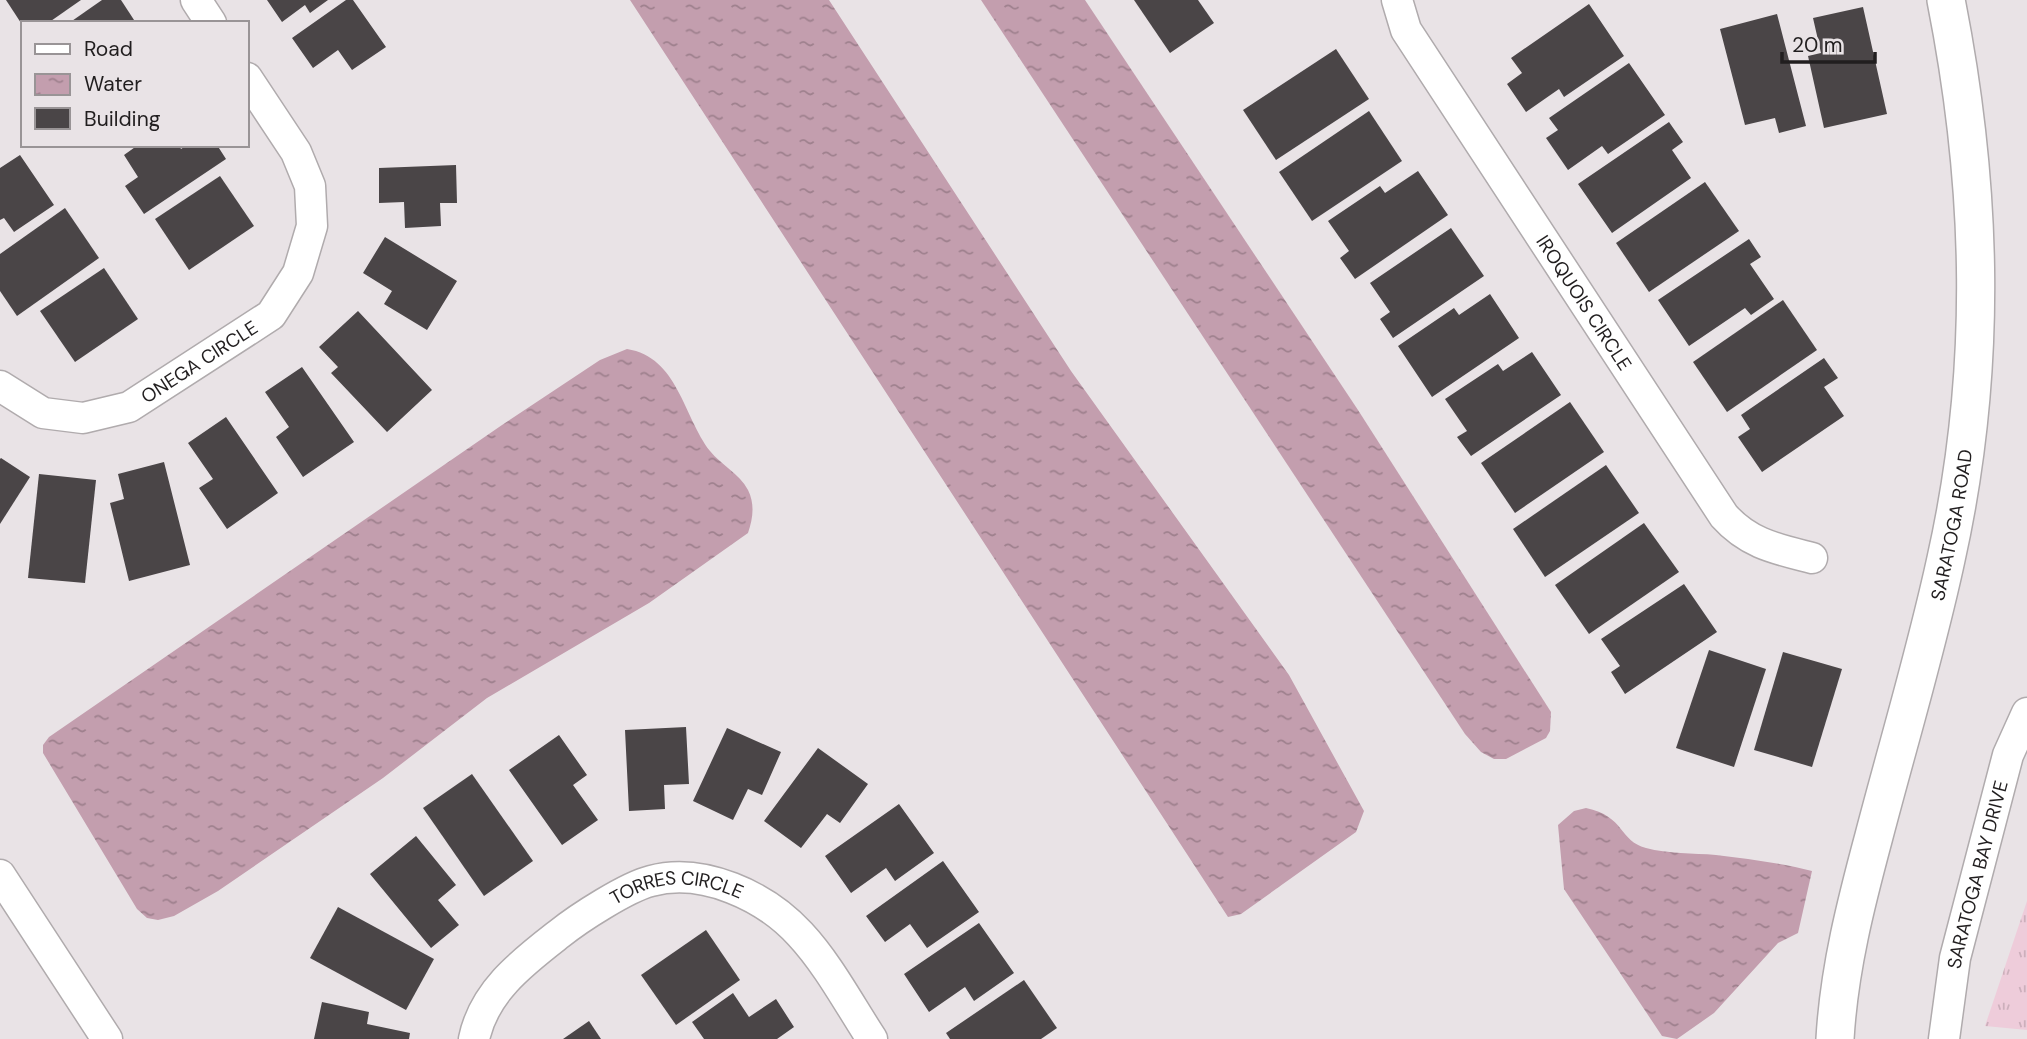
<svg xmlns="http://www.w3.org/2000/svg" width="2027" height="1039" font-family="'DM Sans',sans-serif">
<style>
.grass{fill:url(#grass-tufts)}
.water{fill:url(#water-ripples)}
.building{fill:#4a4547}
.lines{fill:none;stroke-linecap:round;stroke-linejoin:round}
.minor-casing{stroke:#b0abad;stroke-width:33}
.tertiary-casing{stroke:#b0abad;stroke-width:40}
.minor{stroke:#fff;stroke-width:30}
.tertiary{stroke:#fff;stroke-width:37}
.labels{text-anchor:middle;stroke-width:7;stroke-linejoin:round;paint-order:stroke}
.street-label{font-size:19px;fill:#211e1f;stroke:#e9e3e6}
</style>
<defs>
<pattern id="grass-tufts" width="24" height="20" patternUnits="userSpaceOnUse" patternTransform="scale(1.75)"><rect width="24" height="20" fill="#eeccda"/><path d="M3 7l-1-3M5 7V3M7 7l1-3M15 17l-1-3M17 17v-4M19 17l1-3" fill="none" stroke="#ccafbb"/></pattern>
<pattern id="water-ripples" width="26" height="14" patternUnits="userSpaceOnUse" patternTransform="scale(1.75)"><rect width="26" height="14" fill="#c39eae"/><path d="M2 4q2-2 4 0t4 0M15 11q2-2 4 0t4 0" fill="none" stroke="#9e808d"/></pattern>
</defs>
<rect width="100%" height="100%" fill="#e9e3e6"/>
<polygon class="grass" points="2027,901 2027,1030 1985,1026"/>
<g class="water">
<polygon points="630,0 829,0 1071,371 1289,675 1364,811 1356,832 1241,914 1228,917"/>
<polygon points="981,0 1085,0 1358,410 1551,712 1550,731 1546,738 1506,759 1494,759 1481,752 1465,734"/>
<path d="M 627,349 C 678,357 683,416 710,451 C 721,465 739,473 748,490 C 755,504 753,518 748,533 L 649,603 L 487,698 L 383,778 L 218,891 L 174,916 L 158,920 L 147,918 L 137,909 L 43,753 L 43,745 L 49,737 L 502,425 L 600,360 Z"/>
<path d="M 1586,808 C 1625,816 1619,841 1646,848 C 1668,854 1693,853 1716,855 C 1748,859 1781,863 1812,871 L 1798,933 L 1778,943 L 1714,1013 L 1677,1039 L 1662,1036 L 1564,889 L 1558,825 L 1574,811 Z"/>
</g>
<g class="building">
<polygon points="6,0 81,0 48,23 21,23"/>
<polygon points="102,0 121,0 136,23 69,23"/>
<polygon points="267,0 328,0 310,13 305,5 282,22"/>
<polygon points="346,0 353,0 386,47 352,70 338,50 313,68 292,38"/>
<polygon points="1134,0 1198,0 1214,23 1170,53"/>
<polygon points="1589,4 1624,56 1564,97 1559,89 1526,112 1507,84 1522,73 1511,58"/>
<polygon points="1863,7 1887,114 1824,128 1808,56 1821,53 1813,18"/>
<polygon points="1777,14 1806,126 1779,133 1775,118 1745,125 1720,29"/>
<polygon points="1336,49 1369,99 1276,160 1243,110"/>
<polygon points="1629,63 1665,115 1608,154 1602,146 1568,170 1546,138 1558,130 1549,118"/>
<polygon points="1369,111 1402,161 1312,221 1279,172"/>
<polygon points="1669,122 1683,142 1672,150 1691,178 1612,233 1578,184"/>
<polygon points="138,145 179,145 181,149 187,145 217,145 226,159 144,214 125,186 138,177 124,155"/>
<polygon points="20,155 54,205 14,232 4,218 0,220 0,168"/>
<polygon points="456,165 457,203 440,203 441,226 405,228 404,202 379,203 379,168"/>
<polygon points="1418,171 1448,215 1355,279 1340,258 1349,251 1328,221 1380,186 1385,193"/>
<polygon points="220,176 254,226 189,270 155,219"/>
<polygon points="1705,182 1739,231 1649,292 1616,243"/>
<polygon points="65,208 99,258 17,316 0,291 0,254"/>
<polygon points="1451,228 1484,276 1393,338 1380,319 1390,312 1370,283"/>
<polygon points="385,237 457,281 427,330 384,304 392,291 363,273"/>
<polygon points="1749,239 1761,257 1750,264 1774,299 1751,315 1745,308 1689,346 1658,300"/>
<polygon points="104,268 138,319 75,362 40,311"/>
<polygon points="1490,294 1519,338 1432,397 1398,346 1454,308 1459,315"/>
<polygon points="1783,300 1817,350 1727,412 1693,362"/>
<polygon points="358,311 432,390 387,432 331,373 338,367 319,347"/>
<polygon points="1532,352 1561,395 1471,456 1457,437 1467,431 1445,399 1498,364 1503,371"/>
<polygon points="1824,358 1838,378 1824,387 1844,416 1762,472 1738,437 1750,429 1741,415"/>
<polygon points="302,367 354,442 303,477 276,437 289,427 265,392"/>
<polygon points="1570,402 1604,452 1515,513 1481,463"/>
<polygon points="226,417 278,493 227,529 199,488 213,479 188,443"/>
<polygon points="1,458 30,477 0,524 0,459"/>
<polygon points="164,462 190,565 129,581 110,503 124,499 118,474"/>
<polygon points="1606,465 1639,513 1545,577 1513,529"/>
<polygon points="39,474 96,480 85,583 28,578"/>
<polygon points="1644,523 1679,572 1589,634 1555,585"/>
<polygon points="1684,584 1717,632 1625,694 1611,672 1620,666 1601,639"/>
<polygon points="1709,650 1766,669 1734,767 1676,748"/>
<polygon points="1783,652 1842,669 1812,767 1754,750"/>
<polygon points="686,727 689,784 664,785 665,809 629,811 625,730"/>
<polygon points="727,728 781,752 762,795 748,789 733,820 693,801"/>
<polygon points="559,735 587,775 573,785 598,820 562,845 509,770"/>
<polygon points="818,748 868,784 840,823 827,814 801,848 764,821"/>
<polygon points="472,774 533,861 484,896 423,808"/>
<polygon points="899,804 934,853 895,881 886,868 851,893 825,856"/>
<polygon points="416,836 456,885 438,900 459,925 431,948 370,874"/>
<polygon points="943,861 979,912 927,948 910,924 885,942 866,916"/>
<polygon points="338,907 434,959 406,1010 310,958"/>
<polygon points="979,923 1014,973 974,1001 965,987 929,1012 904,974"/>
<polygon points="706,930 740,980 676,1025 641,975"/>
<polygon points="1024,980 1057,1028 1041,1039 950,1039 946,1033"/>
<polygon points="733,993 749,1017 776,999 794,1027 777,1039 704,1039 692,1022"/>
<polygon points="322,1002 369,1012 367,1024 410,1033 409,1039 314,1039"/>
<polygon points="589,1021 601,1039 563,1039"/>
</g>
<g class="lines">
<defs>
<g id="minor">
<polyline points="196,0 211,23"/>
<path id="s1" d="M 1397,0 L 1406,30 L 1724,516 C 1749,544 1777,549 1812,558"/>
<path id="s2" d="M 0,386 L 43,413 L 83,418 L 129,407 L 271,315 L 298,273 L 312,226 L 310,186 L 296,152 L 247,78"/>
<polyline points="0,875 107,1039"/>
<path id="s3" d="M 474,1039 C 484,991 523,962 559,934 C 579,918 627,887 651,881 C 703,867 765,896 800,934 C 828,964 849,1004 872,1039"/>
<path id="s4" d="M 1944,1039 L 1955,958 L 2008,755 L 2027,713"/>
</g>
<g id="tertiary">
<path id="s5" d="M 1835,1039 C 1839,969 1856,903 1874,836 C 1898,744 1926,652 1946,559 C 1988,371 1983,187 1946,0"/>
</g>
</defs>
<use href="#minor" class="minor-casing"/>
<use href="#tertiary" class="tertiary-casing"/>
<use href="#minor" class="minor"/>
<use href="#tertiary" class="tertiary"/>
</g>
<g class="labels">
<g class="street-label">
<text dy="7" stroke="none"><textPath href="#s1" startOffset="357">IROQUOIS CIRCLE</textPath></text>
<text dy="7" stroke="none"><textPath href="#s2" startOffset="222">ONEGA CIRCLE</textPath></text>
<text dy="7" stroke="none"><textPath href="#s5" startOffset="528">SARATOGA ROAD</textPath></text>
<text dy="7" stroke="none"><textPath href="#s4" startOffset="168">SARATOGA BAY DRIVE</textPath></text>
<text dy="7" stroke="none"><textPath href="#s3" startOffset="270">TORRES CIRCLE</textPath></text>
</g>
</g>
<rect x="21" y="21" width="228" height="126" fill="#e9e3e6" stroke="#999496" stroke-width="2"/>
<rect x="35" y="44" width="35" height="10" fill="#ffffff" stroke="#999496" stroke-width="2"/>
<text x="84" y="56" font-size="21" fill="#211e1f">Road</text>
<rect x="35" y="74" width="35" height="21" fill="url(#water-ripples)" stroke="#999496" stroke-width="2"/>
<text x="84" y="91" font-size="21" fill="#211e1f">Water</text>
<rect x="35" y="108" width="35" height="21" fill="#4a4547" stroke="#999496" stroke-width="2"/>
<text x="84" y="126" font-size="21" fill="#211e1f">Building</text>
<path d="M1782 52v10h93v-10" fill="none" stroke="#211e1f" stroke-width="3.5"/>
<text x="1792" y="52" font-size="21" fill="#211e1f" stroke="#e9e3e6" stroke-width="5" paint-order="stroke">20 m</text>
</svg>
